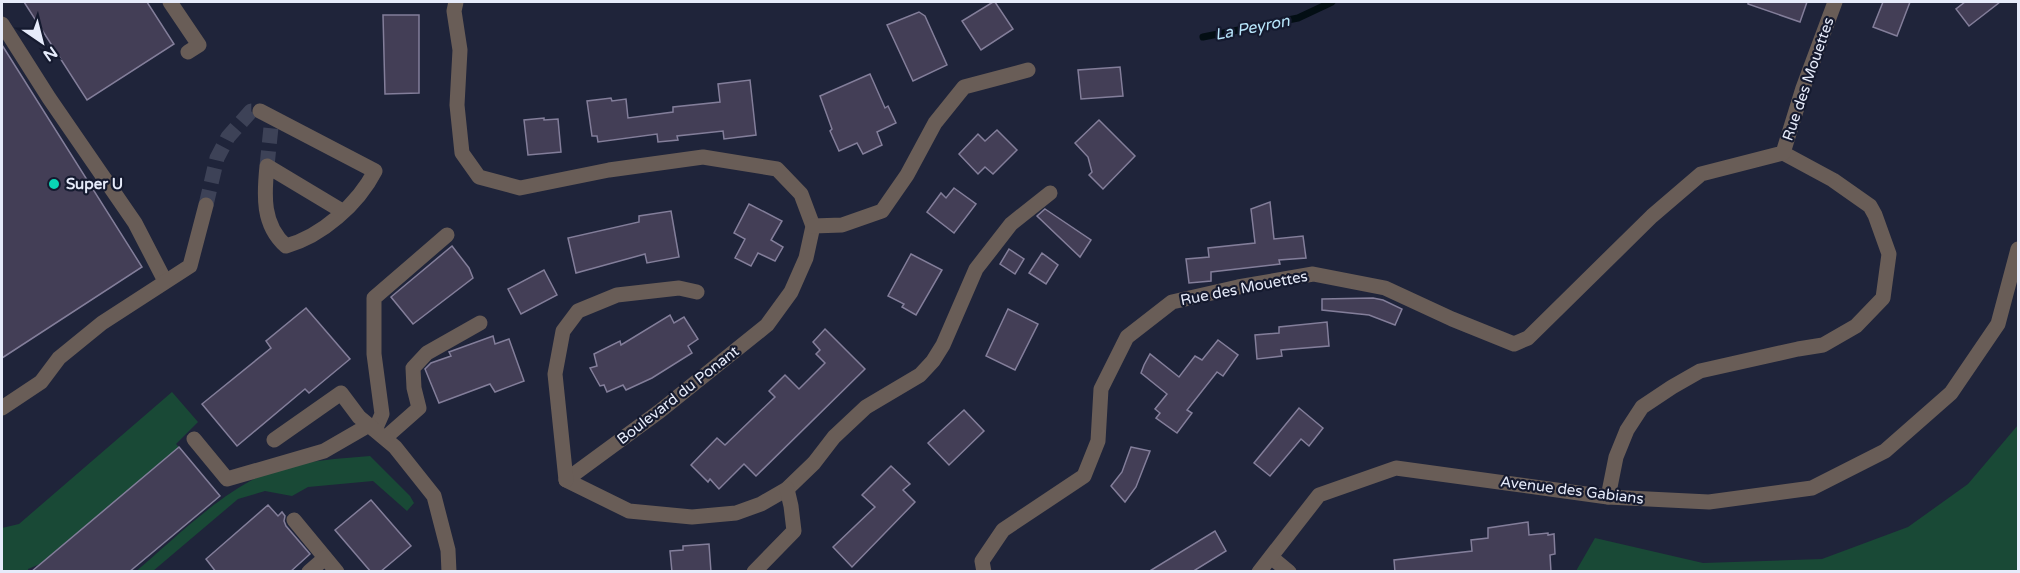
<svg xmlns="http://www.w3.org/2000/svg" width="2020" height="573" font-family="'Varela Round',sans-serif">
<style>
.green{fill:#194936}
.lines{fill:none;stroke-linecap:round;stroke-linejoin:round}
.stream{stroke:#030e14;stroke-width:7}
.building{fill:#433e56;stroke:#837e9a;stroke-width:1.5}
.minor-tunnel{stroke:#3d4257;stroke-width:15;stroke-dasharray:15 8;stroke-linecap:butt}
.minor{stroke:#695d57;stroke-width:15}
.poi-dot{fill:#09d5b5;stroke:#151a2f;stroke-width:2}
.labels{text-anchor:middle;stroke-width:4.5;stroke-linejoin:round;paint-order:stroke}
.street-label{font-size:15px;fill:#e6ebfa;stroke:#151a2f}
.poi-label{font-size:15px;font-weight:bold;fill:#e6ebfa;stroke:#151a2f;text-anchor:start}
.water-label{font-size:16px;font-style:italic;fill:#b8e6fb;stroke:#151a2f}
</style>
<rect width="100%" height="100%" fill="#1f243a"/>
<g class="green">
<polygon points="172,392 198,422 176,444 179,447 40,564 28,569 28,571 2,571 2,528 19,524"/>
<polygon points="2018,425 2018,571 1576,571 1595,538 1703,563 1822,559 1908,527 1968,484"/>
<path d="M 370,456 L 410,496 L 414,503 L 407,511 L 373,481 L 308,487 L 292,496 L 265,491 L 238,499 L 153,571 L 135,572 C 176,538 225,487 275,470 C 305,460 339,459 370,456 Z"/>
</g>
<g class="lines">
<polyline class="stream" points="1203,37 1298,18 1332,2"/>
</g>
<g class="building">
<polygon points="24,2 147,2 174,44 87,100"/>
<polygon points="993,2 995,2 1013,29 981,50 962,21"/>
<polygon points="1748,2 1807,2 1800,22 1748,4"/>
<polygon points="1883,2 1910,2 1897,36 1873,27"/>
<polygon points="1965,2 2000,2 1969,26 1956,9"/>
<polygon points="919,12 925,16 947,65 913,81 887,25"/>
<polygon points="383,15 419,15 419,93 385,94"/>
<polygon points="2,45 142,267 2,358"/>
<polygon points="1120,67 1123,96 1081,99 1078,70"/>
<polygon points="870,74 885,108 888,106 896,123 877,132 882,145 863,154 857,143 839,151 830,131 832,129 820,96"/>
<polygon points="750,80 756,135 724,139 723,131 677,136 678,140 658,142 657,134 598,142 597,136 592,136 587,101 611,98 612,101 626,99 628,118 673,112 673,107 720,102 718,84"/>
<polygon points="544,118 544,120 558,119 561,152 528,155 524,120"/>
<polygon points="1099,120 1135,156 1103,189 1089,175 1092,172 1088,157 1075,143"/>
<polygon points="997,130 1017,150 993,174 985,167 978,174 959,154 978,134 985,141"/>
<polygon points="954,188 976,204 954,233 927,212 941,193 946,198"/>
<polygon points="1270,202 1274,239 1303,236 1306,258 1279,260 1280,264 1211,272 1211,281 1189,283 1186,259 1209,257 1208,248 1255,243 1251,209"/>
<polygon points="749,204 782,221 771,240 783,247 775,261 758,253 751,266 735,258 745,239 734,233"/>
<polygon points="1045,209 1091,240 1080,257 1037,216"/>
<polygon points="671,211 679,257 647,263 645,254 576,273 568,238 639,222 639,216"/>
<polygon points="452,246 469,268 473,278 413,324 391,297"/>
<polygon points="1009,249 1024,259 1015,274 1000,264"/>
<polygon points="1042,253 1058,265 1046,284 1029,273"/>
<polygon points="911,254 942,270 916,315 902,307 904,304 888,296"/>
<polygon points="544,270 557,295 521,314 508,289"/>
<polygon points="1373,298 1383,300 1402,309 1395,325 1369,315 1322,310 1322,299"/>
<polygon points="306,308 350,359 309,393 305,389 237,446 202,404 271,348 266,341"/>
<polygon points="1008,309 1038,324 1015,370 986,356"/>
<polygon points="670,315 674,323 684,317 698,339 688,346 692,353 652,378 626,390 623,385 607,392 604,385 600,386 590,368 597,366 594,354 620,341 621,345"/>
<polygon points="1327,322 1329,346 1281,350 1282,356 1257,359 1255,335 1279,333 1279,327"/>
<polygon points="825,329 865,369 756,476 744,464 719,489 710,479 708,482 691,465 717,438 725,445 775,397 769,391 785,375 799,389 825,363 816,354 820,350 813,342"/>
<polygon points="493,336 495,344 509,339 524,381 495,392 490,384 439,403 425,369 431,363 451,356 449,352"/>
<polygon points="1218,340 1238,355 1223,376 1217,372 1187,410 1192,413 1177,433 1156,418 1160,413 1155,409 1167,394 1141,373 1144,365 1150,354 1179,377 1195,356 1202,360"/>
<polygon points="1299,408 1323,428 1309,446 1301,439 1270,476 1254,463"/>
<polygon points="964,410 984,431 949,465 928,443"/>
<polygon points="179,447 220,496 129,572 31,572"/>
<polygon points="1131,447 1150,451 1136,487 1125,502 1111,486 1122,472"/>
<polygon points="891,466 910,484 903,490 915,502 852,567 833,547 875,507 862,495"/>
<polygon points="371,500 411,546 380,572 371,572 335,530"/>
<polygon points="268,505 278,516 282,512 285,516 284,521 286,526 310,554 290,572 216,572 206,559"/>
<polygon points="1528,522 1529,535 1548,533 1548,535 1554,534 1555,554 1550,555 1551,572 1395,572 1394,560 1472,551 1471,540 1488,538 1488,528"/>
<polygon points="1215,531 1226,551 1192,572 1148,572"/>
<polygon points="709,544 711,572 672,572 670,551 683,550 683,546"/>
</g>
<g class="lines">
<g class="minor-tunnel">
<polyline points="267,166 271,127"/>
<polyline points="206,205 217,158 228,137 251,111 260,111"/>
</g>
<g class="minor">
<polyline points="170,2 199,45 188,52"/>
<polyline points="456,2 454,11 460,50 457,105 462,153 479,177 520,188 609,170 703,157 777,169 801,194 813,226 806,258 791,292 767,325 660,411 566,480 629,511 692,517 736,513 761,504 787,489 814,463 834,437 866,407 920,375 933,361 943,345 976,269 1011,224 1050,193"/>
<polyline points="2,24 49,98 135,223 165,281"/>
<path d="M 260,111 L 375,171 C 358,204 322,236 286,246 C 262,225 264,195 267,166 L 342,211"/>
<polyline points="813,226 842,225 882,211 907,175 935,123 964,87 1028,70"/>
<polyline points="2,408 41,382 59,358 102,323 190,266 206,205"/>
<polyline points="375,430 382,414 374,354 374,298 447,235"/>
<polyline points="385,438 419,408 414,388 413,368 427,353 480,323"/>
<polyline points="194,439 227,479 324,451 369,425"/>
<polyline points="274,440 341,393 359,417 395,447 434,496 448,550 449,572"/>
<polyline points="566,480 555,374 563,331 578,311 617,295 679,288 697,292"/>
<polyline points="1608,497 1616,457 1627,430 1642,407 1672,387 1700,371 1798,349 1823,345 1856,326 1883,298 1889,254 1875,215 1870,206 1833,180 1783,153"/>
<polyline points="294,520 337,572"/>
<polyline points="1271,557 1289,572"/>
<polyline points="309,572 325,558"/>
<polyline points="754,572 794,531 791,506 787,489"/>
<polyline points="984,572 982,561 1003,530 1084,476 1098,441 1101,389 1127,337 1172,302 1238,287 1313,274 1385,288 1452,319 1514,344 1528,338 1652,216 1701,174 1783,153 1803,88 1835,2"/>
<polyline points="1259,572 1319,495 1396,468 1608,497 1709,502 1812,488 1885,451 1951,393 1998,324 2018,249"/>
</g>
</g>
<circle class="poi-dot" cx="54" cy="184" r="6"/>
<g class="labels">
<g class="street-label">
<text transform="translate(1808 79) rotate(-71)" y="5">Rue des Mouettes</text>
<text transform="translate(1244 288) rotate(-11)" y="5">Rue des Mouettes</text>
<text transform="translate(678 395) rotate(-38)" y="5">Boulevard du Ponant</text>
<text transform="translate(1572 490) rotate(7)" y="5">Avenue des Gabians</text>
</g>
<g class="poi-label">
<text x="66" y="189">Super U</text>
</g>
<g class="water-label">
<text transform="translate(1252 27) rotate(-11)" y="6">La Peyron</text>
</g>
</g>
<rect width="2020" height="573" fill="none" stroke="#e6ebfa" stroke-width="6"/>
<g transform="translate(42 42) rotate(145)" stroke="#151a2f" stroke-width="4.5" paint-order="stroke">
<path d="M0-4.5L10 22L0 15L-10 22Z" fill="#e6ebfa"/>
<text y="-9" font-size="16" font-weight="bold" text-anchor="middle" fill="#e6ebfa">N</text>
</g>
</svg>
